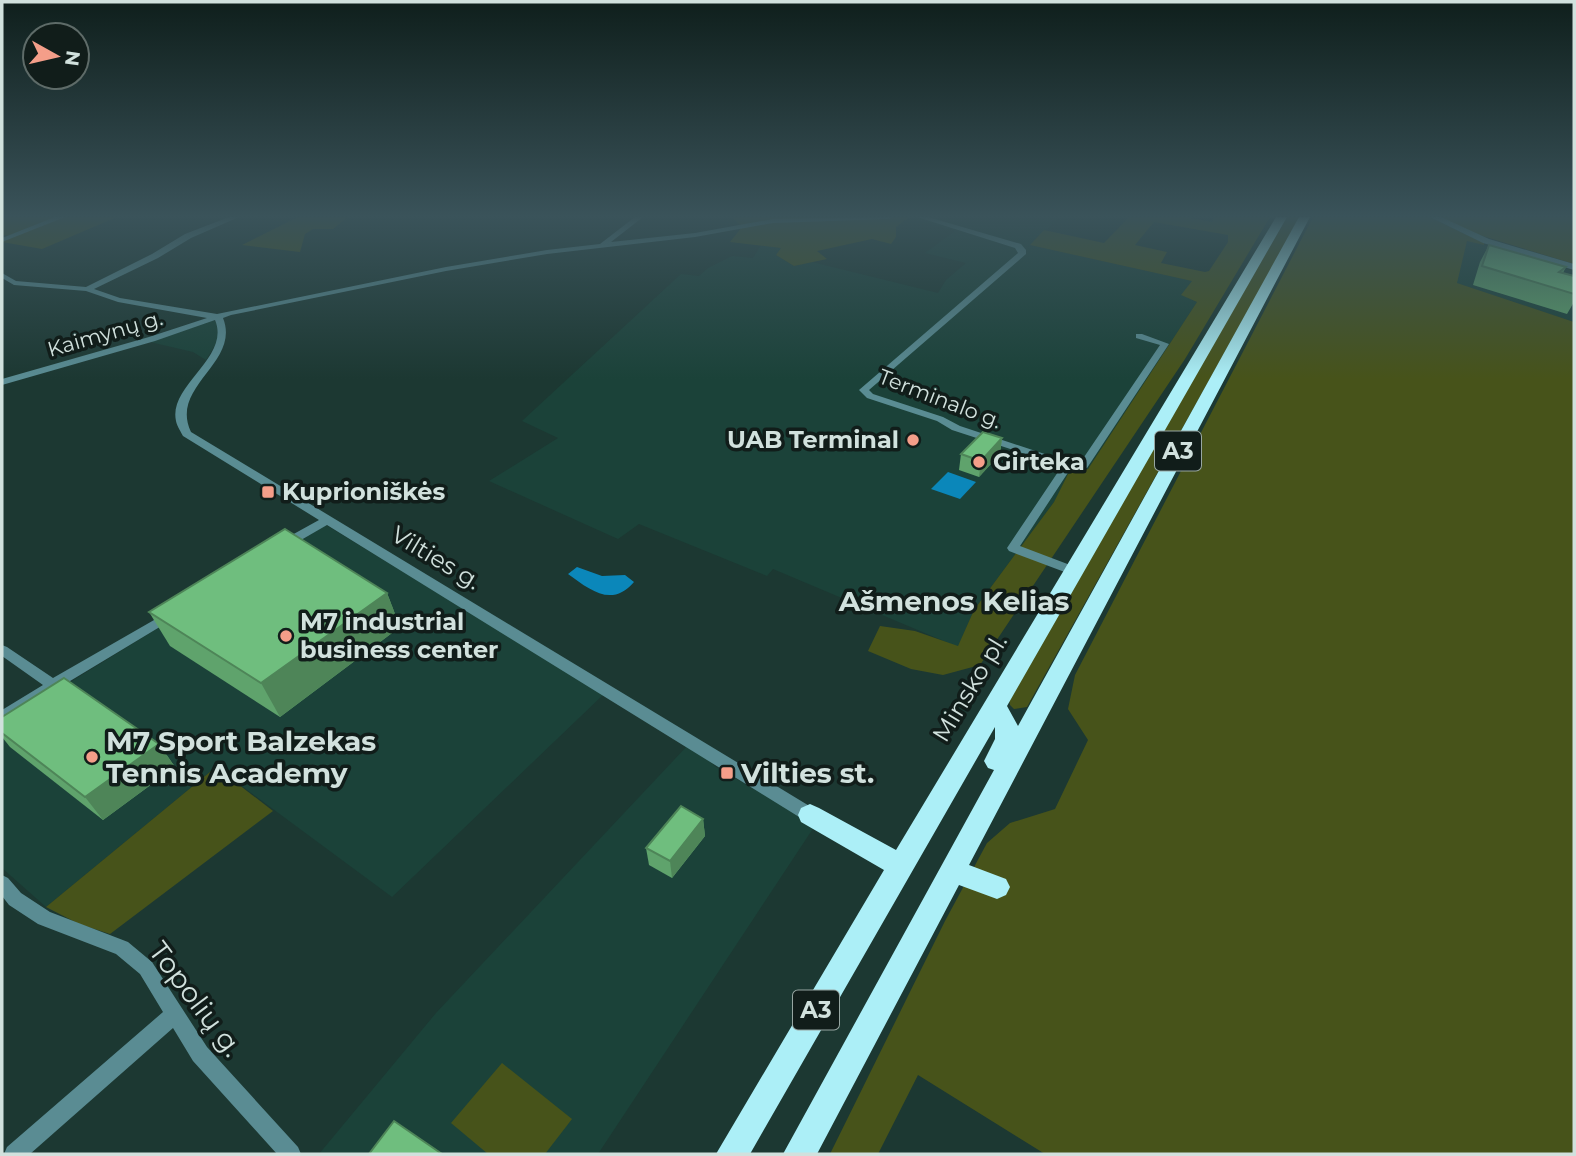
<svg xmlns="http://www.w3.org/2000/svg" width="1576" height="1156" font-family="Montserrat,sans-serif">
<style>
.built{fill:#1b4239}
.green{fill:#47531a;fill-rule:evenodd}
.water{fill:#0b87ba}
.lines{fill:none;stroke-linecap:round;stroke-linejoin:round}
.minor{fill:#5a8c93;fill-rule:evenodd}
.tertiary{fill:#5a8c93;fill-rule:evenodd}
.trunk{fill:#aceff7;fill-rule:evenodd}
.wall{fill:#5fa36c}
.shaded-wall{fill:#4e8558}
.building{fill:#6fbe7e;stroke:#4e8558;stroke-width:2}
.poi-dot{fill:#f49e89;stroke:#111d1a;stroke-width:2.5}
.labels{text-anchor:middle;stroke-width:7;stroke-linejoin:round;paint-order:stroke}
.far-street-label{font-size:21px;fill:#d1e1dd;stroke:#111d1a}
.shield{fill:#111d1a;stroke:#97a6a2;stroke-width:2}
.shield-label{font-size:23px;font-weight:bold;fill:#d1e1dd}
.poi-label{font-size:24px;font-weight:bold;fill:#d1e1dd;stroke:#111d1a;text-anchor:start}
.street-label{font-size:24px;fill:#d1e1dd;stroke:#111d1a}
.quarter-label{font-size:28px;font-weight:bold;fill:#d1e1dd;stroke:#111d1a}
.near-poi-label{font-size:28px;font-weight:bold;fill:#d1e1dd;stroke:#111d1a;text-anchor:start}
.near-street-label{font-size:28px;fill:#d1e1dd;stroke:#111d1a}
</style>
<rect width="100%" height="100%" fill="#1c3832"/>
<g class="built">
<polygon points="1059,217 1031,245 1193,281 1182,295 1197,302 1088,469 1068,474 1054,502 974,610 958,647 773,569 767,576 639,524 618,539 489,481 558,438 522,421 681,274 699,276 708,268 732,256 753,258 761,245 781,248 776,255 794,266 812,262 938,293 946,280 966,263 925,253 955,231 909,218"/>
<polygon points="1467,240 1574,271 1574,322 1456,283"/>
<polygon points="214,320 218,325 218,340 206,360 193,352 150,342"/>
<polygon points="326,525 604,694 392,897 216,767 46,907 2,868 2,724"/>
<polygon points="689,744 716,767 750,787 778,799 816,824 598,1154 319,1154 436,1013"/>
</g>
<g class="green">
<polygon points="7,217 117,217 42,249 2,242 13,236 2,235 2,219"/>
<polygon points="298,217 348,217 333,229 313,229 305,234 300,252 242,245"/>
<polygon points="732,217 909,217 896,227 896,237 891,244 872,239 817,251 827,259 794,266 776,255 781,248 730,242 742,227"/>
<path d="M 1129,217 L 1185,217 L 1212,222 L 1215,217 L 1270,217 L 1185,359 L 980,665 L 943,675 L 911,669 L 868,651 L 880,626 L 915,631 L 958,646 L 974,610 L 1054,502 L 1068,474 L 1088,469 L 1197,302 L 1181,295 L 1192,281 L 1030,245 L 1044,230 L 1104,243 ZM 1154,222 L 1228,235 L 1228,242 L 1209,271 L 1205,272 L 1161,263 L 1167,252 L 1135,245 Z"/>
<polygon points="1287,217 1300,217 1027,707 1014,709 1010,705 1009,698"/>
<polygon points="1313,217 1429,217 1484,243 1484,245 1467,241 1457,283 1574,322 1574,1154 1045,1154 918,1075 878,1154 830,1154 945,921 987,843 1010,823 1055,809 1088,740 1068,709 1075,675"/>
<polygon points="1440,217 1574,217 1574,264 1473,233"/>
<polygon points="216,767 273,811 110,934 79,924 46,907"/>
<polygon points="502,1063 572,1119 545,1154 488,1154 451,1123"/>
</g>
<g class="water">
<polygon points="948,472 976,482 960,499 931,489"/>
<path d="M 577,567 L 602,576 L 625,575 L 634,582 C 612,608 590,590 568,574 Z"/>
</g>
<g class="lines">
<g class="minor">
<polygon points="55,217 65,217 2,242 2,238"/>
<path d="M 229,217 L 239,217 L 191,238 L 158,258 L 94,289 L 120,298 L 217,314 L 446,267 L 547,250 L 600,244 L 635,217 L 643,217 L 611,242 L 695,233 L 773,219 L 892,217 L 889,219 L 773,223 L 695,237 L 547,254 L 446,271 L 231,315 L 223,318 C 241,363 169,386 191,432 L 816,810 L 818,815 L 816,820 L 810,822 L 804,820 L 327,525 L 289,547 L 281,547 L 279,544 L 281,541 L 319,520 L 183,436 C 181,432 177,426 176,421 C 168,385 231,358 215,320 L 155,341 L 2,385 L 2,379 L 149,337 L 207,318 L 118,302 L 86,291 L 14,285 L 2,278 L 2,273 L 16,281 L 86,287 L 152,254 L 185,234 Z"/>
<polygon points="917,217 928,217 1021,244 1026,250 1026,254 869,390 873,394 943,417 960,426 1069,462 1080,463 1160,345 1136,338 1136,334 1142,334 1169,344 1087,468 1071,468 1020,546 1078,568 1080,571 1078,574 1070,574 1009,551 1007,548 1062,466 952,430 937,421 867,398 859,390 1018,253 1015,248"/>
<polygon points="168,612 173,613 174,616 173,619 2,722 2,710 43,685 2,656 2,645 7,647 53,678"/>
<polygon points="2,875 8,878 21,893 50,912 128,942 152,962 207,1047 298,1147 301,1154 277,1154 193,1061 173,1028 30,1154 4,1154 7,1147 163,1012 140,974 116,954 38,924 9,905 2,896"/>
</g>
<polygon class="tertiary" points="1430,217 1441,217 1489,239 1574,264 1574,270 1483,243"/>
<polygon class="trunk" points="1276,217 1287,217 1007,706 1018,726 1299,217 1310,217 969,865 1006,879 1010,887 1006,895 997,899 959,885 817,1154 783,1154 994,770 988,768 984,761 995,739 995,727 750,1154 716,1154 884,870 801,822 798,815 801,808 810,804 819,808 896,850"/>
</g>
<g class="wall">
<polygon points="1489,245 1566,267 1563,273 1574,276 1574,302 1567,314 1473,285 1480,262"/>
<polygon points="1002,438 1000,454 979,477 959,470 961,454"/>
<polygon points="387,593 400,627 280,717 170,646 149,612"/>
<polygon points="2,717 159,744 175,767 103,820 10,747 2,737"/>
<polygon points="703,819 705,836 672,878 649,865 646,848"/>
</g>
<g class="shaded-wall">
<polygon points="1002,438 1000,454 979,477 981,461"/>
<polygon points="387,593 400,627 280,717 261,683"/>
<polygon points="159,744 175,767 103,820 85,797"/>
<polygon points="703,819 705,836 672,878 670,861"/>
</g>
<g class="building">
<polygon points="1489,245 1566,267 1559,272 1574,276 1574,294 1482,266"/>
<polygon points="983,432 1002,438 981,461 961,454"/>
<polygon points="285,529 387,593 261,683 149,612"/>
<polygon points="64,678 159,744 85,797 2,733 2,717"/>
<polygon points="681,806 703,819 670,861 646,848"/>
<polygon points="394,1121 442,1154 369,1154"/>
</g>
<linearGradient id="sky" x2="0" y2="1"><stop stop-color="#0f1f1c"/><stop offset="0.57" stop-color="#3a535a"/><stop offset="1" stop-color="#3a535a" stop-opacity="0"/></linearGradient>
<rect width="1576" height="379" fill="url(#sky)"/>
<g class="poi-dot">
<circle cx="913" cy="440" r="7"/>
<circle cx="979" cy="462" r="7"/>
<rect x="261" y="485" width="14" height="14" rx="3.5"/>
<circle cx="286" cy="636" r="7"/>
<circle cx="92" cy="757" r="7"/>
<rect x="720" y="766" width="14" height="14" rx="3.5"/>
</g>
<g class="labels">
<g class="far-street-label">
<text transform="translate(105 334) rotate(-16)" y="7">Kaimynų g.</text>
<text transform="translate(940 399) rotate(21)" y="7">Terminalo g.</text>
</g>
<g class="shield">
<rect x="1155" y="431.5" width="46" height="39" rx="5"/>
<rect x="793" y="990.5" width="46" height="39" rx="5"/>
</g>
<g class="shield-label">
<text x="1178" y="459">A3</text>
<text x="816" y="1018">A3</text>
</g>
<g class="poi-label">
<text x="899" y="448" text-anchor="end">UAB Terminal</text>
<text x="993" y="470">Girteka</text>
<text x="282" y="500">Kuprioniškės</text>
<text x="300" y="630">M7 industrial<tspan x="300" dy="28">business center</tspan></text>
</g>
<g class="street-label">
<text transform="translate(436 558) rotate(31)" y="8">Vilties g.</text>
<text transform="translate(970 688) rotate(-59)" y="8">Minsko pl.</text>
</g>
<g class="quarter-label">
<text x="954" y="611">Ašmenos Kelias</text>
</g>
<g class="near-poi-label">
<text x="106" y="751">M7 Sport Balzekas<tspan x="106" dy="32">Tennis Academy</tspan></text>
<text x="741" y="783">Vilties st.</text>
</g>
<g class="near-street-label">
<text transform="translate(196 999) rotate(53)" y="10">Topolių g.</text>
</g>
</g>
<rect width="1576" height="1156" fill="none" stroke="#d1e1dd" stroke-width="7"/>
<g transform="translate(56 56) rotate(98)"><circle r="33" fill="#111d1a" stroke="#5e6b68" stroke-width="2"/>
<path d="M0-5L12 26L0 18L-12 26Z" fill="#f49e89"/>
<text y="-10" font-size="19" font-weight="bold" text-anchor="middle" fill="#d1e1dd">N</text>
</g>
</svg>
